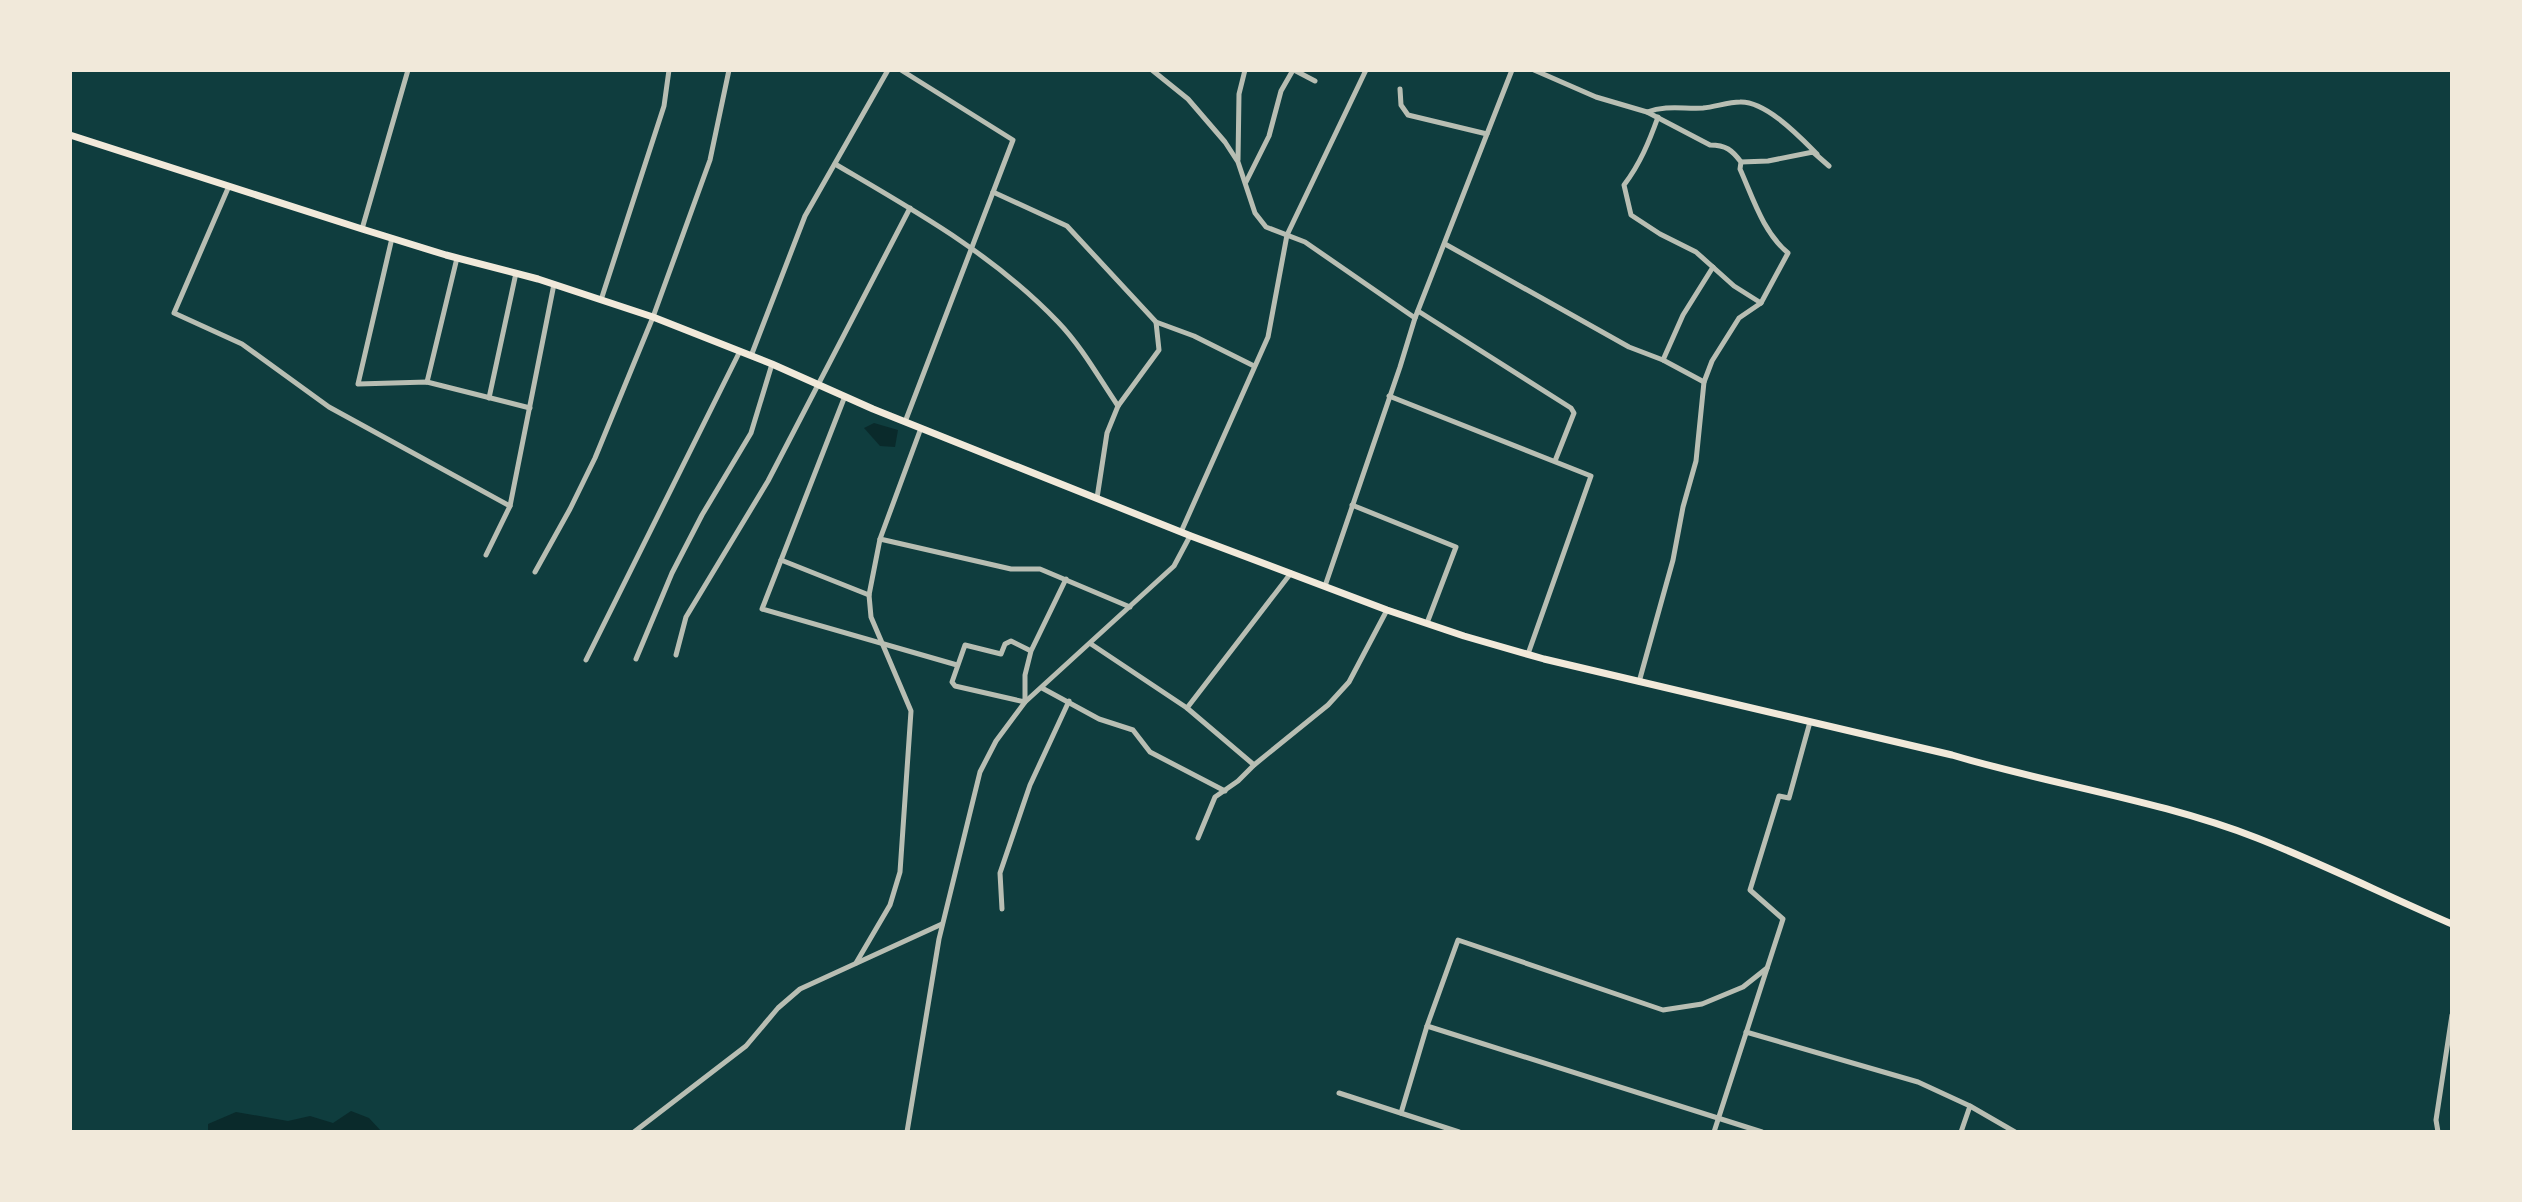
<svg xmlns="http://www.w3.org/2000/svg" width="2522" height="1202" font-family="Manrope,sans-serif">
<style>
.water{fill:#0a2a2b}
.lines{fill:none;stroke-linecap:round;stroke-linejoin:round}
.minor{stroke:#b8beb3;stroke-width:5}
.secondary{stroke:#f1e9da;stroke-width:7}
</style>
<rect width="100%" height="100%" fill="#0f3d3e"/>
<g class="water">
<polygon points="874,423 898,430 895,447 880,446 864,428"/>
<polygon points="351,1111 369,1118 382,1132 208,1132 208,1124 236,1112 288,1121 310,1116 333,1123"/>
</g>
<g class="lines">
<g class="minor">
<polyline points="901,70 1013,140 905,422"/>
<polyline points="1152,70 1188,99 1225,142 1238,162 1255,213 1266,227 1305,242 1415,318"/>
<polyline points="1294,70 1315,81"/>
<path d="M 1534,70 L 1596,97 L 1647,112 L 1710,145 C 1726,145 1732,150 1741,162 L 1740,169 C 1753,198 1763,232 1788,253 L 1761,303 L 1739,318 L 1712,361 L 1704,382 L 1696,461 L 1683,507 L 1673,560 L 1639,682"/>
<polyline points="1400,89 1401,105 1408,115 1487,134"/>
<path d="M 1647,112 C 1666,105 1683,109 1703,108 C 1715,107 1728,102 1740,102 C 1766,101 1800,137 1817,154"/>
<path d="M 1658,117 C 1649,142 1640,164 1624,185 L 1631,215 L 1660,234 L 1696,252 L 1734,286 L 1761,303"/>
<polyline points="1238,160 1239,94 1245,70"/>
<polyline points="1741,162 1768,161 1813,152 1829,166"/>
<path d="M 835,164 C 915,211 993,254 1058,322 C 1082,347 1099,378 1118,406"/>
<polyline points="1246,182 1269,136 1281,91 1293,70"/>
<polyline points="229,186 174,313 242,344 329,407 510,506"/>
<polyline points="993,192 1067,226 1156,322 1159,350 1118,406 1107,433 1097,498"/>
<polyline points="362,229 408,70"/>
<polyline points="392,238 358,384 427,382 530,408"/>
<polyline points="1445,244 1629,347 1663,360 1704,382"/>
<polyline points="601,300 664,106 669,70"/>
<polyline points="1418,311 1571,408 1574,413 1555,461"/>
<polyline points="1156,322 1194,336 1254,366"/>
<polyline points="751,356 805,216 888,70"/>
<polyline points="1663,360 1683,315 1713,267"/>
<polyline points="427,382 457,258"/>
<polyline points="845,396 762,609 957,665"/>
<polyline points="1389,396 1591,476 1528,654"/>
<polyline points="489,398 516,273"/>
<polyline points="1352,505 1456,547 1427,623"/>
<polyline points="1181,532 1268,337 1287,235 1366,70"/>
<polyline points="880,539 1011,569 1040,569 1130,607"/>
<polyline points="486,555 510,506 554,284"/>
<polyline points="781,560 869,595"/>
<polyline points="535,572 570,509 595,458 653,317 710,160 729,70"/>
<polyline points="1325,586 1400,367 1415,318 1512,70"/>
<polyline points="1091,644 1187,708 1254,765"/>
<polyline points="1031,651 1011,641 1005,644 1001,654 965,645 952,682 955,686 1025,702 1025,675 1031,651 1066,579"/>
<polyline points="676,655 686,617 768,481 910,208"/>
<polyline points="636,659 672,573 702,515 751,433 772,364"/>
<polyline points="586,660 740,351"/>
<polyline points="1042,688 1099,719 1133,730 1150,752 1225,791"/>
<polyline points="1187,708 1291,573"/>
<polyline points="1198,838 1215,797 1238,781 1254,765 1328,705 1349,682 1387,610"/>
<polyline points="1002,909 1000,873 1030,785 1069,701"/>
<polyline points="856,963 890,905 900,872 911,711 871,617 869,595 880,539 921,428"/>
<polyline points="1427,1026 1762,1132"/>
<polyline points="1746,1032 1918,1082 1970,1106 2015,1132"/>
<polyline points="1339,1093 1459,1132"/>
<polyline points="1401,1113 1427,1026 1458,940 1663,1010 1702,1004 1743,987 1767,968"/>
<polyline points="634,1132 746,1046 778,1008 800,989 942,924"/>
<polyline points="907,1132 939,939 980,772 996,741 1025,702 1174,566 1190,536"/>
<polyline points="1714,1132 1783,919 1750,890 1779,796 1789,798 1810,722"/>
<polyline points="1961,1132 1970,1106"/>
<polyline points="2438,1132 2436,1120 2452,1015"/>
</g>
<path class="secondary" d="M 70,135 L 362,229 L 446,255 L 538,279 L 653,317 L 772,364 L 873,409 L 1191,536 L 1387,610 L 1464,636 L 1544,659 L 1952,755 C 2053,785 2159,800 2257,838 C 2323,864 2387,896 2452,924"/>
</g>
<rect width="2522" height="1202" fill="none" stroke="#f1e9da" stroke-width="144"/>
</svg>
